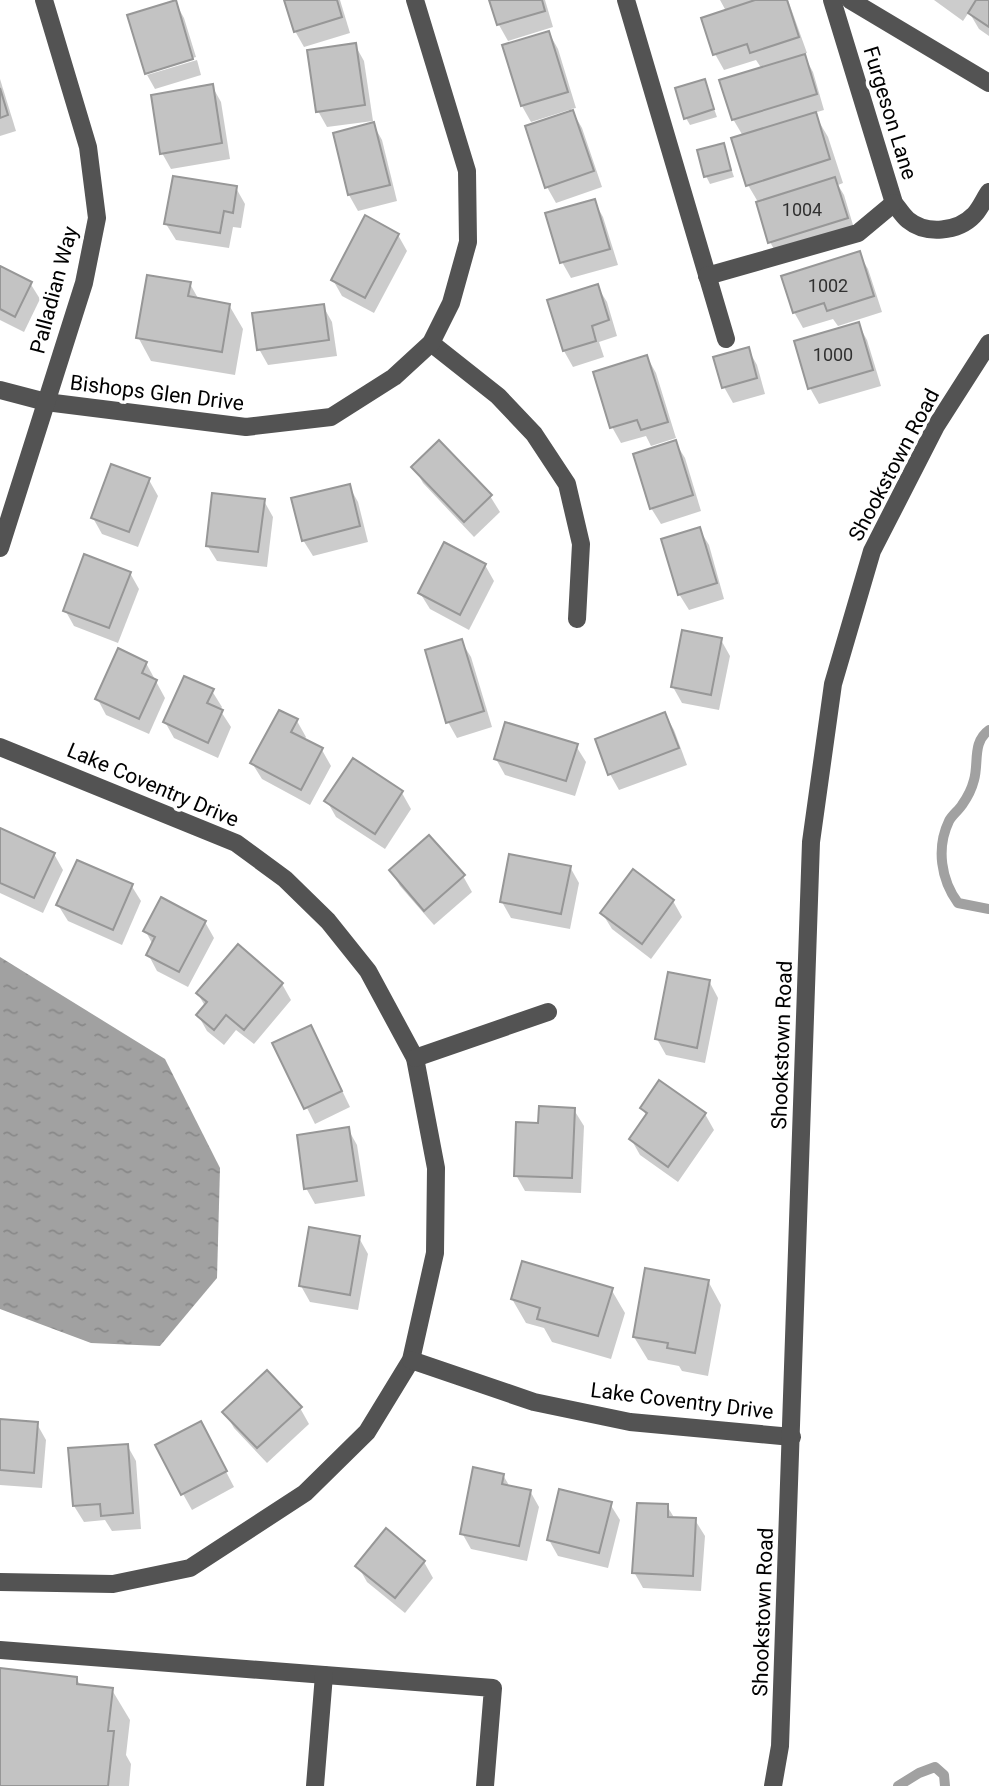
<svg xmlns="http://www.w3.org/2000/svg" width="989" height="1786" font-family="Roboto,sans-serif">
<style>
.water{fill:url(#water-ripples)}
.shadow{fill:#0003}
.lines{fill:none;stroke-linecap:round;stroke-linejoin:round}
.stream{stroke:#a1a1a1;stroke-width:10}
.building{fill:#c3c3c3;stroke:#979797;stroke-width:2}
.minor{stroke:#535353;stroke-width:18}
.labels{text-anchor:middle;stroke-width:7;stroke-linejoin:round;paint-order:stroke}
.number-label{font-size:18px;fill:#313131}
.street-label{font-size:21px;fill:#000;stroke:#fff}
</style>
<defs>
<pattern id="water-ripples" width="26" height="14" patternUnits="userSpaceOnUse" patternTransform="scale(1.75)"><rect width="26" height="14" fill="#a1a1a1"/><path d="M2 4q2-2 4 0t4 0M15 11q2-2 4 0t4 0" fill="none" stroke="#898989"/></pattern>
</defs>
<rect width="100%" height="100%" fill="#fff"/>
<polygon class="water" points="0,957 165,1059 220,1168 217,1278 160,1346 91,1343 0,1309"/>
<g class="shadow">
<polygon points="286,0 340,0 350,33 304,47 295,31"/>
<polygon points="491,0 545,0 553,27 508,41 499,25"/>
<polygon points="720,0 788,0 807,53 803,54 813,72 824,110 814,113 828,137 843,183 838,185 844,195 856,235 779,258 770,242 758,202 748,185 743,136 733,119 762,69 756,60 724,70 715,54 726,11"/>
<polygon points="934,0 989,0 989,36 979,29 969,12 963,21"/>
<polygon points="175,2 184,18 196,57 147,71 147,75 197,60 201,75 155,89 146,73"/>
<polygon points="549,33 558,49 576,108 571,109 582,128 602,187 556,203 547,187 570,113 569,110 531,122 522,106"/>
<polygon points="355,45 364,61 373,121 327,127 318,111"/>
<polygon points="0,79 16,131 0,136"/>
<polygon points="704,81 717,117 690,125 686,118"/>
<polygon points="212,86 221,102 230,159 171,169 162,153"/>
<polygon points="373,124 382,140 397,201 358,211 349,195"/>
<polygon points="723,145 734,177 710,184 706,176"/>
<polygon points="236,188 245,204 241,228 233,227 229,248 176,240 166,224"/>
<polygon points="594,201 603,217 618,265 571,278 562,262"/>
<polygon points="398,235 407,251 374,313 342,296 333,280"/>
<polygon points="859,254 868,269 882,312 838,326 833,319 803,328 794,312"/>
<polygon points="0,268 30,283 40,299 24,332 0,320"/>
<polygon points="190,284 199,300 229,305 243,329 235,375 151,361 138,337"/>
<polygon points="597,286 607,302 617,336 599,342 604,357 573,367 564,351"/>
<polygon points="323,306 332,322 337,356 268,365 259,349"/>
<polygon points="858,324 867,340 881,386 819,404 810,388"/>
<polygon points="748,349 757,365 765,394 733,403 724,387"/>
<polygon points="647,357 656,373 676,438 651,446 646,436 621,443 612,427"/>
<polygon points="675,442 685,458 701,511 661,524 651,508"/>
<polygon points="414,467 490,496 500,512 474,537 423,483"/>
<polygon points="149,480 158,496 138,547 102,534 93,518"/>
<polygon points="349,486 358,502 368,542 313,556 303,540"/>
<polygon points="264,501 273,517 267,567 217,561 207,545"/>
<polygon points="699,529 709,545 724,599 689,610 679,594"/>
<polygon points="485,565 494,581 469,630 430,609 420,593"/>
<polygon points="130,573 139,589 118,643 74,626 65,610"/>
<polygon points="721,640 730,656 719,710 682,703 673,687"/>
<polygon points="461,641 471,657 492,727 457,738 448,722"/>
<polygon points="146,663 165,698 149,734 106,715 97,698"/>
<polygon points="212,691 222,707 220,710 231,727 218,758 174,738 165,722"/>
<polygon points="665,714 674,730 687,765 619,790 610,774"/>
<polygon points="297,721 306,737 304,740 322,750 331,766 310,805 262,779 252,763"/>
<polygon points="576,746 586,762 575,796 505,775 496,759"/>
<polygon points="402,793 411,809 385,849 336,817 327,801"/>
<polygon points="0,830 54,854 63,870 43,913 0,893"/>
<polygon points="570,867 579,883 570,929 511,918 502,902"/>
<polygon points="391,870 463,876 472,892 434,925 400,886"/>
<polygon points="131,885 141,901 122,945 68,921 58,905"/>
<polygon points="673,901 682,917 651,959 612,929 602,913"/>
<polygon points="205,922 214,938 188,987 157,971 148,954 153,945 145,930"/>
<polygon points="709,981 718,998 705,1063 666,1055 657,1039"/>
<polygon points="282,984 291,1000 254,1044 236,1030 224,1045 207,1031 198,1015 205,1006 198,994"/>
<polygon points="319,1043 350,1107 315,1124 275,1044"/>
<polygon points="660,1082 705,1114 714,1130 678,1182 640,1155 631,1139 647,1117 642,1108"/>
<polygon points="574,1110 584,1126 581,1193 525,1191 516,1175 539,1125"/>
<polygon points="348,1129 357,1145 365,1196 315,1204 306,1188"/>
<polygon points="359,1238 368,1254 358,1310 310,1302 301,1286"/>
<polygon points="708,1281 721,1305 708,1376 682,1371 679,1366 648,1360 634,1337"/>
<polygon points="611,1289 625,1313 611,1359 552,1342 544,1328 526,1323 512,1299"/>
<polygon points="300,1408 309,1424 267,1463 234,1428 225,1412"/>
<polygon points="0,1421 37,1424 46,1440 42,1488 0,1485"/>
<polygon points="209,1439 234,1487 192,1510 183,1494"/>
<polygon points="127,1445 136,1461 141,1529 112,1531 105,1520 84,1522 74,1506"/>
<polygon points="503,1475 510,1487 530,1491 539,1507 527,1561 471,1549 462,1533"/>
<polygon points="610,1504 620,1520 608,1568 558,1556 549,1540"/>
<polygon points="667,1506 675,1519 695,1520 705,1536 701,1591 643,1588 634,1572"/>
<polygon points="424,1562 433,1578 405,1613 367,1582 358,1566"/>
<polygon points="0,1670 76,1678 81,1686 112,1690 130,1720 126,1755 131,1764 129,1786 0,1786"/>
</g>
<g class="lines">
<g class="stream">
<path d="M 989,730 C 972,742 979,763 974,780 C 972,788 967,798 962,805 C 959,810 952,815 949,821 C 936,848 941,880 958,903 L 989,909"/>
<polyline points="898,1786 919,1773 935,1767 944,1775 945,1786"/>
</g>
</g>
<g class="building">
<polygon points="176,0 193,59 145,74 127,15"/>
<polygon points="284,0 337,0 342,17 294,32"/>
<polygon points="489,0 542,0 545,11 497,25"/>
<polygon points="755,0 787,0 799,37 750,53 747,44 713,55 701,18"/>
<polygon points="976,0 989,0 989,27 968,13"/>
<polygon points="549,31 568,92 521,106 502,45"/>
<polygon points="356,43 365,105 316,112 307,50"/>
<polygon points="805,54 817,94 732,120 719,80"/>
<polygon points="705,79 714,109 684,119 675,88"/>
<polygon points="213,84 222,143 160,154 151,95"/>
<polygon points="0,88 8,115 0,118"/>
<polygon points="573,110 594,171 545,188 525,126"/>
<polygon points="816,112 830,159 746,186 731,138"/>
<polygon points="374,122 390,185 348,195 333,133"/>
<polygon points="724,143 731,170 704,177 697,150"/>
<polygon points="173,176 237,186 233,213 224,211 220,233 164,224"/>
<polygon points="835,177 848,218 768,243 756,202"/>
<polygon points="595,199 610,249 560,263 545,213"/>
<polygon points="365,215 399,234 365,298 331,280"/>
<polygon points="860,251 874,296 827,311 824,303 793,313 781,276"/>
<polygon points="0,266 32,282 15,317 0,309"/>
<polygon points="147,275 191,282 188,296 230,304 222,352 136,338"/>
<polygon points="598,284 609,320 592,326 596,341 563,351 547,300"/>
<polygon points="324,304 329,340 257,350 252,313"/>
<polygon points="859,322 873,370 808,389 794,341"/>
<polygon points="749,347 757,378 722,388 713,357"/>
<polygon points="647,355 668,422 641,430 637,420 610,428 593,372"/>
<polygon points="439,440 492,495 464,522 411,467"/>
<polygon points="676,440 693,495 650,509 633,454"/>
<polygon points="111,464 150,478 129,532 91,518"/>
<polygon points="350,484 360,526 302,541 291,498"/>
<polygon points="212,493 265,499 258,552 206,546"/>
<polygon points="700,527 717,583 678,595 661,539"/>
<polygon points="444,542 486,564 460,615 418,593"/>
<polygon points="84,554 131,572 109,628 63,611"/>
<polygon points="682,630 722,638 711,695 671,687"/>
<polygon points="462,639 484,711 446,723 425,650"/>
<polygon points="118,648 147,662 142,673 157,680 139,719 95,699"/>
<polygon points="184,676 214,689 207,703 223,710 208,743 163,722"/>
<polygon points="279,710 298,719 291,732 323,748 301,790 250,763"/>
<polygon points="665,712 679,748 608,775 595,739"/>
<polygon points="505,722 578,744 566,781 494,759"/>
<polygon points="353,758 403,791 375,834 324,801"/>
<polygon points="0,828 55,853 34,898 0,883"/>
<polygon points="429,835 465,875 424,911 389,870"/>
<polygon points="509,854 571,866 561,914 500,902"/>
<polygon points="77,860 133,884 113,930 56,905"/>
<polygon points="633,869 674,900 642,944 600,913"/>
<polygon points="161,897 206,921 179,972 146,955 155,937 143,931"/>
<polygon points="238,944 283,983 244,1030 226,1015 214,1030 196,1015 207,1002 196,993"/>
<polygon points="668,972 710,980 697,1048 655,1039"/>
<polygon points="311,1025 342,1091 304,1109 272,1043"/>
<polygon points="659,1080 706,1113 668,1167 629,1139 647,1113 640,1108"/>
<polygon points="539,1106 575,1108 572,1178 514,1176 516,1122 538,1123"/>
<polygon points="349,1127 357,1181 304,1189 297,1135"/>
<polygon points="309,1227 360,1236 350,1295 299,1286"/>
<polygon points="522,1261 613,1288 598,1336 537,1319 540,1308 511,1299"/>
<polygon points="645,1268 709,1280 695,1353 667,1348 668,1343 633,1337"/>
<polygon points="267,1370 302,1407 257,1448 222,1412"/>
<polygon points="0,1419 38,1422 34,1473 0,1470"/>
<polygon points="201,1421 227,1471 181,1495 155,1445"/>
<polygon points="128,1444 133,1513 101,1516 100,1504 73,1506 68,1448"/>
<polygon points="473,1467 504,1474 502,1484 531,1490 519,1546 460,1534"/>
<polygon points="559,1489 612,1502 599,1553 547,1540"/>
<polygon points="637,1503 668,1504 668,1517 696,1518 693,1576 632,1573"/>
<polygon points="386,1528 425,1561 395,1598 355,1566"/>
<polygon points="0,1668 77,1677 77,1684 113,1688 108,1731 114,1731 108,1786 0,1786"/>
</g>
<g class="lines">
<g class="minor">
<polyline points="626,0 726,339"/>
<path d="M 832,0 L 894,203 C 898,208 903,216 908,220 C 926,235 958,232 974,215 C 980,209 984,199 989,192"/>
<polyline points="850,0 989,83"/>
<polyline points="707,276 858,233 894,203"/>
<polyline points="431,343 498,396 534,434 567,484 581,544 577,619"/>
<polyline points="0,390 46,402 246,427 331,417 394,377 431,343 451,303 468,242 467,171 415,0"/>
<polyline points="0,548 84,283 97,218 88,147 44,0"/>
<polyline points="0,747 236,843 285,879 328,921 368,971 415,1058 436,1168 435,1253 411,1360 367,1432 305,1493 190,1568 113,1584 0,1582"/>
<polyline points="415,1058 548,1012"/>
<polyline points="411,1360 534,1402 630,1422 792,1437"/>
<polyline points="0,1650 493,1688 485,1786"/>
<polyline points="315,1786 324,1675"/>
<polyline points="773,1786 780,1746 811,842 833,684 872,551 936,426 989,343"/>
</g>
</g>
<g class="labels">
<g class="number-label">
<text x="802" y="216">1004</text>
<text x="828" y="292">1002</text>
<text x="833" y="361">1000</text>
</g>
<g class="street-label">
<text transform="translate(890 113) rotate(73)" y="7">Furgeson Lane</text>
<text transform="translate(54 290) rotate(-75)" y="7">Palladian Way</text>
<text transform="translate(157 393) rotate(7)" y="7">Bishops Glen Drive</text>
<text transform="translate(894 465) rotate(-62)" y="7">Shookstown Road</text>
<text transform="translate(153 785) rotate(23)" y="7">Lake Coventry Drive</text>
<text transform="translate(782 1045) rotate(-88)" y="7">Shookstown Road</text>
<text transform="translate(682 1401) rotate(7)" y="7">Lake Coventry Drive</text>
<text transform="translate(763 1612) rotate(-88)" y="7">Shookstown Road</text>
</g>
</g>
</svg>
